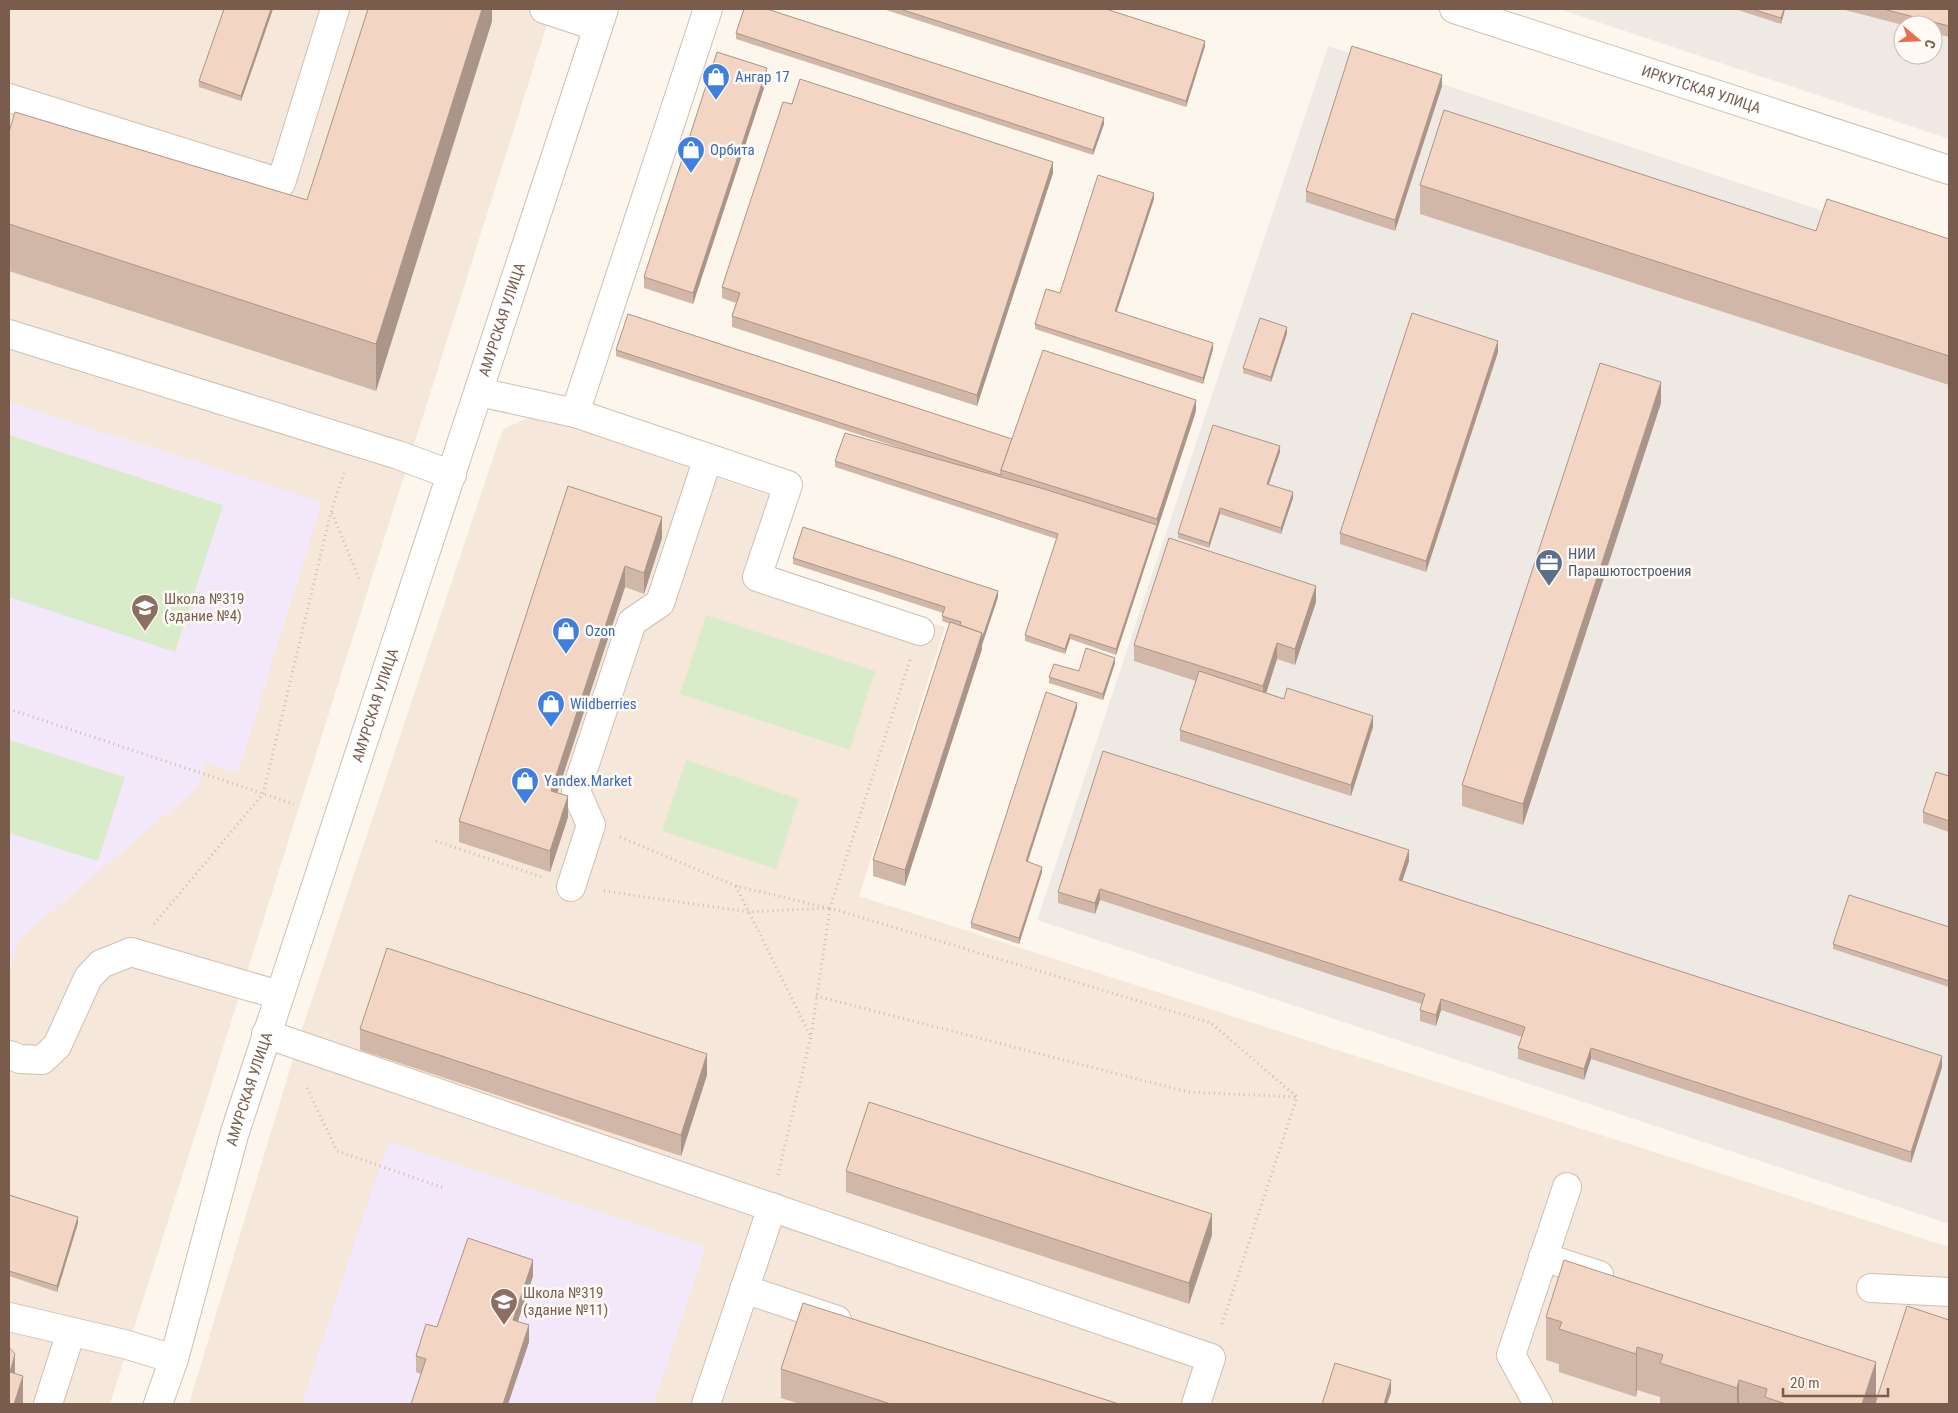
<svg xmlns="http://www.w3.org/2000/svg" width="1958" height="1413" font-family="'Roboto Condensed',sans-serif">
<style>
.residential{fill:#f5e8da}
.industrial{fill:#efe9e4;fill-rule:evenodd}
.education{fill:#f3e8fa}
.green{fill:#d8ecc9}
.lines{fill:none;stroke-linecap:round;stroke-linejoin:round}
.minor-casing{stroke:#d1beb0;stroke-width:30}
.path{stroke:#d9b8a5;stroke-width:3;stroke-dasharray:1 4;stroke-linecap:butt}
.minor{stroke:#fff;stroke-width:28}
.wall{fill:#d1b7a8}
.shaded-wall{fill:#aa9588}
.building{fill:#f3d5c3;stroke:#aa9588}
.labels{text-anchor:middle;stroke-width:5;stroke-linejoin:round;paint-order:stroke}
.shop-label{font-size:15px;fill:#366cbe;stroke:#fffaf3;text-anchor:start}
.street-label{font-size:15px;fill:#7a5c4d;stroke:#fffaf3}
.service-label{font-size:15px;fill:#4e5e75;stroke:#fffaf3;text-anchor:start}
.education-label{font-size:15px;fill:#785e54;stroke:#fffaf3;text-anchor:start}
</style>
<rect width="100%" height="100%" fill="#fdf6ec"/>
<g class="residential">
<polygon points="9,9 552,9 110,1404 9,1404"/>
<polygon points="535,415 774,497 752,563 945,627 859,896 1949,1247 1949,1404 189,1404 302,1029 503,429"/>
</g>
<g class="industrial">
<path d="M 1559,9 L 1949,9 L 1949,139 ZM 1903,25 L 1933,25 L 1933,55 L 1903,55 Z"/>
<polygon points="1328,46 1949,253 1949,1224 1037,920"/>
</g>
<g class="education">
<polygon points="9,402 322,502 238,772 206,763 198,787 19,939 9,974"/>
<polygon points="390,1142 706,1247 654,1404 302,1404 380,1166"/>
</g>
<g class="green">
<polygon points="9,435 223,505 175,652 9,597"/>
<polygon points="706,615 875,671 850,750 680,694"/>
<polygon points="9,740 125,777 98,861 9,833"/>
<polygon points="686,760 799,799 776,869 662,831"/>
</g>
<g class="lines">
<defs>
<g id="minor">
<polyline points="544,9 598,27"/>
<path id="s1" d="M 1454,9 L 1949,170"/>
<polyline points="9,98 281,183 335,9"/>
<polyline points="9,334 398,455 452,475"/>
<polyline points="479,392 575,413 788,485 757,577 920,631"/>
<polyline points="575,413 708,9"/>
<polyline points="571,887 591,825 576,791 632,622 660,603 708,458"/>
<polyline points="266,1034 1211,1358 1196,1404"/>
<polyline points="9,1055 20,1059 42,1060 57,1046 88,978 101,964 131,952 279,995"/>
<polyline points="1543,1257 1599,1275"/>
<polyline points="1871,1288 1949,1292"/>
<polyline points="744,1289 837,1320"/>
<polyline points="9,1317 124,1344 174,1359"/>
<polyline points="48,1404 71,1332"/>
<path id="s2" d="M 158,1404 L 174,1359 L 234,1135 L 604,9"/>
<polyline points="706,1404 772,1207"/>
<polyline points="1538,1404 1511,1355 1567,1187"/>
</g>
</defs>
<use href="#minor" class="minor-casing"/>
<g class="path">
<polyline points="332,513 360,581"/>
<polyline points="910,660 830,908 1211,1023 1297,1097 1221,1327"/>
<polyline points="9,709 294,804"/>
<polyline points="620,837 736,886 824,907"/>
<polyline points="436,841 542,877"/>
<polyline points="736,886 810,1035"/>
<polyline points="604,891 749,912 830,908"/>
<polyline points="154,924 263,794 331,512 345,470"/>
<polyline points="816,996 1188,1092 1296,1097"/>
<polyline points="307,1088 337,1151 444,1188"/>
<polyline points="778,1175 811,1036 830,908"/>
</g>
<use href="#minor" class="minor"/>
</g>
<g class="wall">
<polygon points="273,9 241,101 199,87 199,81"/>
<polygon points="492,9 492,21 376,391 9,271 9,132 307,200"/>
<polygon points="883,9 1106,9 1205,46 1186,107"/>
<polygon points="1735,9 1785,9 1781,24"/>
<polygon points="1841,9 1949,9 1949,37 1933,33 1933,25 1903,25"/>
<polygon points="736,33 1104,124 1093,155 736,39"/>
<polygon points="767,79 693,304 644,288 644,277"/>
<polygon points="1442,86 1395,231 1306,202 1306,191"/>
<polygon points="792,104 1053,173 977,406 732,327 732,316 736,303 722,298 722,287"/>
<polygon points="1420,185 1816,231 1949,239 1949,385 1420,214"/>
<polygon points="1154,199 1116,312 1213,349 1203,384 1035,329 1035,324 1060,293"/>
<polygon points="1287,333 1271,382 1243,373 1243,368"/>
<polygon points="616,350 1012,439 1196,411 1116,655 1070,639 1065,654 1025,641 1025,635 1057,539 835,467 835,461 913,452 616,356"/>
<polygon points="1498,352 1426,572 1340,544 1340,533"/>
<polygon points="1661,403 1523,825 1462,806 1462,785"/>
<polygon points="1280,452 1269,484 1293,498 1281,534 1220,514 1209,548 1178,538 1178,533"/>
<polygon points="568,486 662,538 644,594 625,587 557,793 568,817 550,872 459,842 459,821"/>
<polygon points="793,558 998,597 982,645 982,649 905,886 873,876 873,860 950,624 942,621 943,613 793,564"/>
<polygon points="1316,602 1295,665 1277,659 1266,693 1373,727 1351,796 1180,741 1180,730 1196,681 1134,661 1134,645"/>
<polygon points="1115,663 1103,700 1049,683 1049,677"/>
<polygon points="1077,708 1027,862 1042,872 1019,944 971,928 971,923"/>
<polygon points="1949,776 1949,832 1923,823 1923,812"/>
<polygon points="1409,861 1402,881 1942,1067 1911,1163 1591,1059 1584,1080 1518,1059 1518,1048 1522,1037 1441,1010 1436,1026 1420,1021 1420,1010 1422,1004 1100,900 1095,914 1058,903 1058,892"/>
<polygon points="1949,927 1949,987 1833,949 1833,944"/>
<polygon points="360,1029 707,1075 681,1156 360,1050"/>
<polygon points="846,1171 1212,1235 1189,1304 846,1192"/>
<polygon points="9,1195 78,1223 57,1292 9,1276"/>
<polygon points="533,1276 518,1321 529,1342 508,1404 411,1404 421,1374 416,1372 416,1356 437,1327"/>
<polygon points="1546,1317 1876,1399 1949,1404 1660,1404 1660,1397 1637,1390 1636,1397 1559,1372 1559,1364 1546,1360"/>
<polygon points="781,1369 1119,1404 800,1404 781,1398"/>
</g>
<g class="shaded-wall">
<polygon points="271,9 273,9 241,101 241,96"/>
<polygon points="482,9 492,9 492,21 376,391 376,344"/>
<polygon points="1784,9 1785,9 1781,24 1781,18"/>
<polygon points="1205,41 1205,46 1186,107 1186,101"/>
<polygon points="767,68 767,79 693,304 693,293"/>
<polygon points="1442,75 1442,86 1395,231 1395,220"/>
<polygon points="1104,118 1104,124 1093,155 1093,150"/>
<polygon points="1053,162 1053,173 977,406 977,395"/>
<polygon points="1154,193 1154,199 1115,317 1115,311"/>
<polygon points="1287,327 1287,333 1271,382 1271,377"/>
<polygon points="1498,341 1498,352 1426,572 1426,561"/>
<polygon points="1213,343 1213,349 1203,384 1203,378"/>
<polygon points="1661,382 1661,403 1523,825 1523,804"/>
<polygon points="1196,400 1196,411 1116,655 1116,649 1157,525 1157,519"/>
<polygon points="1280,446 1280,452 1267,489 1267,484"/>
<polygon points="1293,492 1293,498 1281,534 1281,528"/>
<polygon points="1220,508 1220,514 1209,548 1209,543"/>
<polygon points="662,517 662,538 644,594 644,573"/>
<polygon points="625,566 625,587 551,812 551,791"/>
<polygon points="1316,586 1316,602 1295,665 1295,649"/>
<polygon points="998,591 998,597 982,645 982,649 905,886 905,870 982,633"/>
<polygon points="1070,634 1070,639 1065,654 1065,649"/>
<polygon points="1277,643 1277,659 1263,703 1263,686"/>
<polygon points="1115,658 1115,663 1103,700 1103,694"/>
<polygon points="1077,703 1077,708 1026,867 1026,861"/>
<polygon points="1373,716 1373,727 1351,796 1351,785"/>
<polygon points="568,796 568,817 550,872 550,851"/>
<polygon points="1409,850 1409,861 1399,891 1399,880"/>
<polygon points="1042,867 1042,872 1019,944 1019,938"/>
<polygon points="1100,889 1100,900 1095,914 1095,903"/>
<polygon points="1441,999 1441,1010 1436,1026 1436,1015"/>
<polygon points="1591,1048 1591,1059 1584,1080 1584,1069"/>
<polygon points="707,1054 707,1075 681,1156 681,1135"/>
<polygon points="1942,1056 1942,1067 1911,1163 1911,1152"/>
<polygon points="1212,1214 1212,1235 1189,1304 1189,1283"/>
<polygon points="78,1217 78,1223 57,1292 57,1286"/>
<polygon points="533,1260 533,1276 513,1336 513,1320"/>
<polygon points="529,1325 529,1342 508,1404 503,1404"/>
<polygon points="1637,1347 1637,1390 1636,1397 1636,1354"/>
<polygon points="15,1354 15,1399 23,1376 23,1404 10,1404 10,1372"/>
<polygon points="1876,1362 1876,1404 1862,1404"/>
<polygon points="1391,1380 1391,1392 1387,1404 1384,1404"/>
<polygon points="1739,1380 1739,1404 1737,1404 1737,1388"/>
</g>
<g class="building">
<polygon points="224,9 271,9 241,96 199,81"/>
<polygon points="368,9 482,9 376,344 9,224 9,132 15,112 307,200"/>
<polygon points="744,9 767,9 1104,118 1093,150 736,33"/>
<polygon points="900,9 1106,9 1205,41 1186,101"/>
<polygon points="1752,9 1784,9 1781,18"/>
<polygon points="1883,9 1949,9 1949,26"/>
<polygon points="1352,46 1442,75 1395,220 1306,191"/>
<polygon points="717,52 767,68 693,293 644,277"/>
<polygon points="800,79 1053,162 977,395 732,316 740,293 722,287 783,102 792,104"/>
<polygon points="1444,110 1816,231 1827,199 1949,239 1949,356 1420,185"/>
<polygon points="1098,175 1154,193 1115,311 1213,343 1203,378 1035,324 1046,289 1060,293"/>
<polygon points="1412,313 1498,341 1426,561 1340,533"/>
<polygon points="628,314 1012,439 1001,470 1001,475 616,350"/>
<polygon points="1260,318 1287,327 1271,377 1243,368"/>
<polygon points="1043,350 1196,400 1157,519 1001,470"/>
<polygon points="1600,363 1661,382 1523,804 1462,785"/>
<polygon points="1213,425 1280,446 1267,484 1293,492 1281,528 1220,508 1209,543 1178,533"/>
<polygon points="845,433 1044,489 1157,525 1116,649 1070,634 1065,649 1025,635 1058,534 835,461"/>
<polygon points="568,486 662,517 644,573 625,566 551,791 568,796 550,851 459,821"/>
<polygon points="803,527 998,591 982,639 982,633 960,625 961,622 942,616 945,607 793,558"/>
<polygon points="1169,538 1316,586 1295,649 1277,643 1263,686 1134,645"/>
<polygon points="950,622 982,633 905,870 873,860"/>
<polygon points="1086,648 1115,658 1103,694 1049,677 1054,664 1079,671"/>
<polygon points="1199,671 1284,699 1287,688 1373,716 1351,785 1180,730"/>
<polygon points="1046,692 1077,703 1026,861 1042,867 1019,938 971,923"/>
<polygon points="1103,751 1409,850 1399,880 1942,1056 1911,1152 1591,1048 1584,1069 1518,1048 1525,1027 1441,999 1436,1015 1420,1010 1425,994 1100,889 1095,903 1058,892"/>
<polygon points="1936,772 1949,776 1949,821 1923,812"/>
<polygon points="1849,895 1949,927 1949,981 1833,944"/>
<polygon points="387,948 707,1054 681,1135 360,1029"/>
<polygon points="869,1102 1212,1214 1189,1283 846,1171"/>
<polygon points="9,1195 78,1217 57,1286 9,1271"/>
<polygon points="468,1238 533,1260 513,1320 529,1325 503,1404 411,1404 426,1359 416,1356 426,1324 437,1327"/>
<polygon points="1564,1260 1876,1362 1862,1404 1786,1404 1765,1397 1767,1389 1739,1380 1737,1388 1660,1363 1663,1355 1637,1347 1636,1354 1559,1329 1562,1322 1546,1317"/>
<polygon points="803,1303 1119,1404 891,1404 781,1369"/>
<polygon points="1907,1306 1949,1320 1949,1404 1875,1404"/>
<polygon points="9,1347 15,1354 10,1372 23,1376 14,1404 9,1404"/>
<polygon points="1335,1363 1391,1380 1384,1404 1322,1404"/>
</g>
<defs>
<symbol id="shop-pin" viewBox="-11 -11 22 30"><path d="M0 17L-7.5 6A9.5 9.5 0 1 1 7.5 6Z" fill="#3f7fe0" stroke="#fffaf3"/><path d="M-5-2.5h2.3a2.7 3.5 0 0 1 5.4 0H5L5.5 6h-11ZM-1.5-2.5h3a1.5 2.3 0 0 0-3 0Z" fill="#fff"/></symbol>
<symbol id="office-pin" viewBox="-11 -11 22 30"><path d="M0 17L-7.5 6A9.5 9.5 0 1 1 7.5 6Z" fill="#5c6f8a" stroke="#fffaf3"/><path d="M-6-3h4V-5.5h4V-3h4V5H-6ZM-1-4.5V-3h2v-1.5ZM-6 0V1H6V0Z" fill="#fff"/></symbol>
<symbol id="school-pin" viewBox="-11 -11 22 30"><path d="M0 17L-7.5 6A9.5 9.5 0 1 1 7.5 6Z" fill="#8d6e63" stroke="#fffaf3"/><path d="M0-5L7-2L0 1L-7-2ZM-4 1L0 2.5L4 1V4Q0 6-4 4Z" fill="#fff"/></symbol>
</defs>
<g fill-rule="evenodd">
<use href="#shop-pin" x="700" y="61" width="32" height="43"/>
<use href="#shop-pin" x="675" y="134" width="32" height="43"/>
<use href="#office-pin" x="1533" y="547" width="32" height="43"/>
<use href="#school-pin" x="129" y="592" width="32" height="43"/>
<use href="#shop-pin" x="550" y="615" width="32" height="43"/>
<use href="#shop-pin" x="535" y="688" width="32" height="43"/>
<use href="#shop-pin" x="509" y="765" width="32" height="43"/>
<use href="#school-pin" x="488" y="1286" width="32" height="43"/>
</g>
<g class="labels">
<g class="shop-label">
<text x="735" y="82">Ангар 17</text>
<text x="710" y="155">Орбита</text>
<text x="585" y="636">Ozon</text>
<text x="570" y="709">Wildberries</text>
<text x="544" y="786">Yandex.Market</text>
</g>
<g class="street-label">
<text dy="5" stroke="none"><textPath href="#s1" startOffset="260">ИРКУТСКАЯ УЛИЦА</textPath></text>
<text dy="5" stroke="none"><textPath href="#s2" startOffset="1138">АМУРСКАЯ УЛИЦА</textPath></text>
<text dy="5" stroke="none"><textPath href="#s2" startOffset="732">АМУРСКАЯ УЛИЦА</textPath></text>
<text dy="5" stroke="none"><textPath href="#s2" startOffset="328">АМУРСКАЯ УЛИЦА</textPath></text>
</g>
<g class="service-label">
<text x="1568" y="559">НИИ<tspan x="1568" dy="17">Парашютостроения</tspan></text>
</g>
<g class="education-label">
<text x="164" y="604">Школа №319<tspan x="164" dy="17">(здание №4)</tspan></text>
<text x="523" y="1298">Школа №319<tspan x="523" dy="17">(здание №11)</tspan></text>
</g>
</g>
<rect width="1958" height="1413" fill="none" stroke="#7a5c4d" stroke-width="20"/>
<g transform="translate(1918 40) rotate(109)"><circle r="24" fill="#fffaf3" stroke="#cabbb1"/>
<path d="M0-4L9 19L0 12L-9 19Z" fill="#e76f51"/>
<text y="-8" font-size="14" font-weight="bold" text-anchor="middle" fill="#7a5c4d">С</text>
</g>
<path d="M1783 1388v8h105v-8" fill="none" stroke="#7a5c4d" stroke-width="2.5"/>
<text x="1790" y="1388" font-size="15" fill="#7a5c4d" stroke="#fffaf3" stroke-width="4" paint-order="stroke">20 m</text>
</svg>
